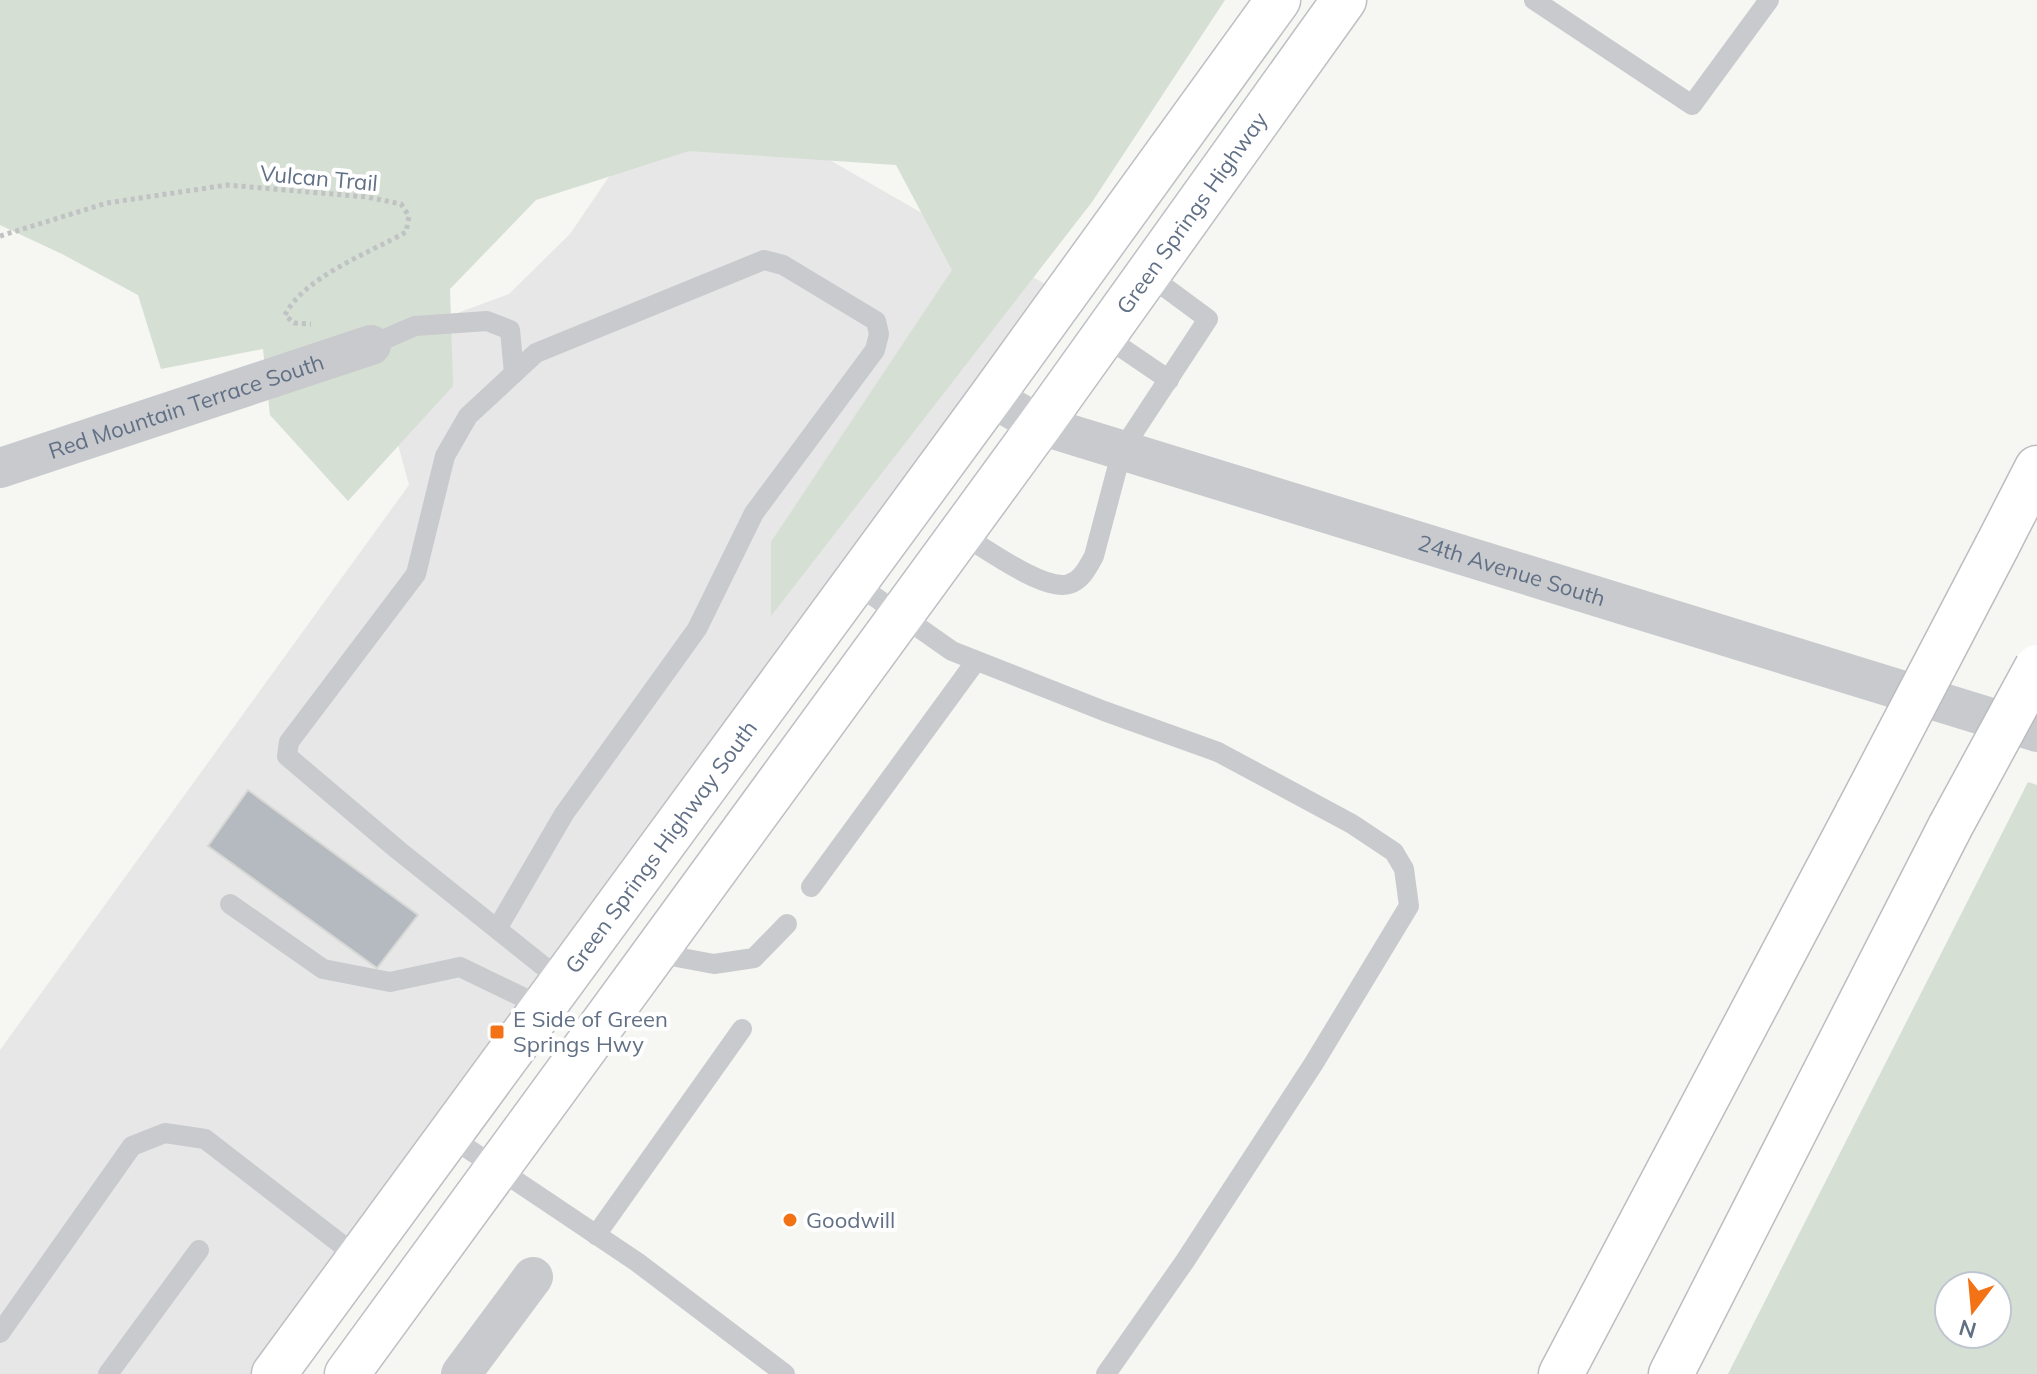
<svg xmlns="http://www.w3.org/2000/svg" width="2037" height="1374" font-family="Mulish,sans-serif">
<style>
.built{fill:#e6e7e6}
.green{fill:#d5dfd3;fill-rule:evenodd}
.building{fill:#b4bac0;stroke:#d7d8d5;stroke-width:2}
.lines{fill:none;stroke-linecap:round;stroke-linejoin:round}
.secondary-casing{stroke:#bcbfc4;stroke-width:47}
.highway-casing{stroke:#bbbdc0;stroke-width:47}
.path{stroke:#c0c2c4;stroke-width:5;stroke-dasharray:4 4;stroke-linecap:butt}
.lane{stroke:#c8cace;stroke-width:20}
.street{stroke:#c8cace;stroke-width:40}
.secondary{stroke:#fff;stroke-width:44}
.highway{stroke:#fff;stroke-width:44}
.highway-bridge-casing{stroke:#bbbdc0;stroke-width:47;stroke-linecap:butt}
.highway-bridge{stroke:#fff;stroke-width:44}
.poi-dot{fill:#f37216;stroke:#fff;stroke-width:3}
.labels{text-anchor:middle;stroke-width:8;stroke-linejoin:round;paint-order:stroke}
.street-label{font-size:22px;fill:#627086;stroke:#fff}
.poi-label{font-size:22px;fill:#627086;stroke:#fff;text-anchor:start}
</style>
<rect width="100%" height="100%" fill="#f6f6f2"/>
<polygon class="built" points="670,68 1085,307 299,1374 0,1374 0,1050 409,485 371,345 509,294 570,234 634,140"/>
<g class="green">
<polygon points="0,0 1225,0 1092,202 771,616 771,542 952,270 896,165 689,151 536,200 450,289 453,386 348,501 270,415 263,349 161,369 138,295 62,254 0,225"/>
<path d="M 2028,782 L 2037,785 L 2037,1374 L 1728,1374 ZM 1997,1286 L 1997,1334 L 1949,1334 L 1949,1286 Z"/>
</g>
<polygon class="building" points="248,790 418,915 377,968 208,846"/>
<g class="lines">
<defs>
<g id="secondary">
<path id="s3" d="M 274,1374 L 991,397 L 1278,0"/>
<path id="s4" d="M 347,1374 L 1040,425 L 1344,0"/>
</g>
<g id="highway">
<polyline points="1997,546 2037,468"/>
<polyline points="1561,1374 1858,812"/>
<polyline points="1671,1374 1950,827"/>
</g>
</defs>
<use href="#secondary" class="secondary-casing"/>
<use href="#highway" class="highway-casing"/>
<path class="path" d="M 0,236 L 107,203 L 227,185 L 367,197 L 401,204 L 409,216 L 406,232 C 369,253 304,277 285,315 L 294,323 L 311,324"/>
<g class="lane">
<polyline points="1534,0 1692,105 1769,0"/>
<polyline points="1103,335 1169,380"/>
<polyline points="371,345 415,326 487,321 510,330 514,373"/>
<path d="M 961,534 C 984,547 1044,592 1069,584 C 1082,580 1088,567 1094,556 L 1122,450 L 1208,319 L 1147,274"/>
<polyline points="855,583 952,651 1104,711 1218,752 1352,824 1394,852 1404,869 1409,906 1314,1063 1185,1261 1106,1374"/>
<polyline points="811,887 976,661"/>
<polyline points="230,904 323,969 390,982 460,967 543,1007"/>
<polyline points="497,929 564,814 697,629 754,513 875,350 879,334 876,321 783,265 764,260 536,353 468,416 445,456 416,574 289,742 287,756 398,850 562,981"/>
<polyline points="655,953 714,964 754,958 787,924"/>
<polyline points="449,1136 637,1262 785,1374"/>
<polyline points="596,1235 742,1029"/>
<polyline points="0,1333 132,1146 165,1133 205,1139 359,1258"/>
<polyline points="108,1374 199,1250"/>
</g>
<g class="street">
<path id="s1" d="M 991,397 L 1040,425 L 2037,732"/>
<path id="s2" d="M 0,468 L 371,345"/>
<polyline points="461,1374 533,1277"/>
</g>
<use href="#secondary" class="secondary"/>
<use href="#highway" class="highway"/>
<defs>
<g id="highway-bridge">
<polyline points="1858,812 1997,546"/>
<polyline points="1950,827 2037,667"/>
</g>
</defs>
<use href="#highway-bridge" class="highway-bridge-casing"/>
<use href="#highway-bridge" class="highway-bridge"/>
</g>
<g class="poi-dot">
<rect x="489" y="1024" width="16" height="16" rx="4"/>
<circle cx="790" cy="1220" r="8"/>
</g>
<g class="labels">
<g class="street-label">
<text transform="translate(319 178) rotate(5)" y="8">Vulcan Trail</text>
<text dy="8" stroke="none"><textPath href="#s4" startOffset="1436">Green Springs Highway</textPath></text>
<text dy="8" stroke="none"><textPath href="#s2" startOffset="196">Red Mountain Terrace South</textPath></text>
<text dy="8" stroke="none"><textPath href="#s1" startOffset="550">24th Avenue South</textPath></text>
<text dy="8" stroke="none"><textPath href="#s3" startOffset="654">Green Springs Highway South</textPath></text>
</g>
<g class="poi-label">
<text x="513" y="1027">E Side of Green<tspan x="513" dy="25">Springs Hwy</tspan></text>
<text x="806" y="1228">Goodwill</text>
</g>
</g>
<g transform="translate(1973 1310) rotate(196)"><circle r="38" fill="#ffffff" stroke="#c0c6cf" stroke-width="2"/>
<path d="M0-6L14 30L0 20L-14 30Z" fill="#f37216"/>
<text y="-12" font-size="22" font-weight="bold" text-anchor="middle" fill="#627086">N</text>
</g>
</svg>
